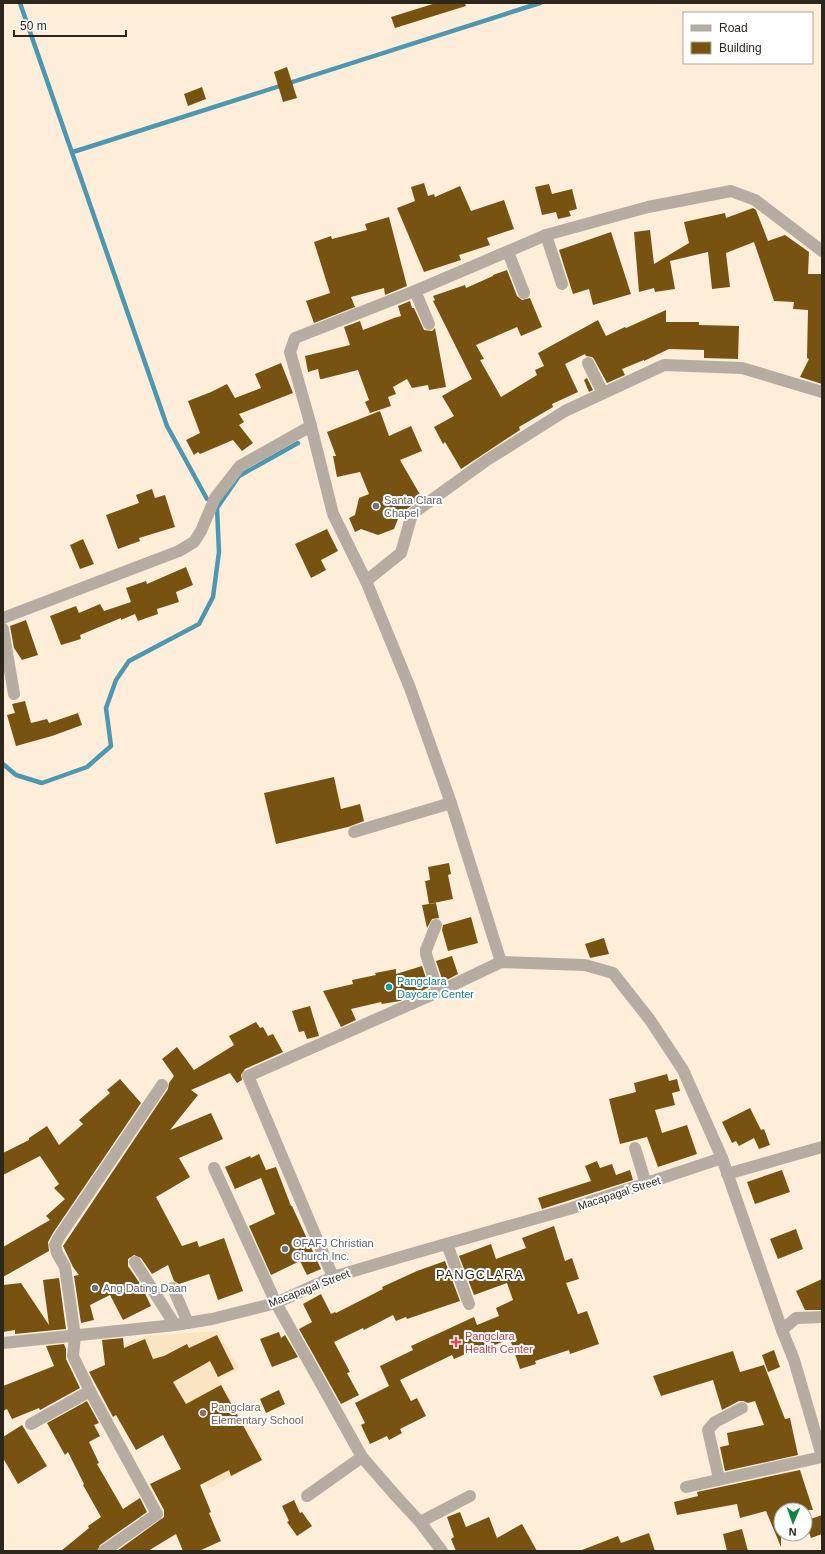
<svg xmlns="http://www.w3.org/2000/svg" width="825" height="1554" font-family="Helvetica,sans-serif">
<style>
.built{fill:#fbe4c2}
.lines{fill:none;stroke-linecap:round;stroke-linejoin:round}
.stream{stroke:#4d98b0;stroke-width:4.5}
.building{fill:#775210}
.minor{stroke:#b6aca2;stroke-width:12}
.worship-dot{fill:#6b7280;stroke:#fefefe;stroke-width:1.5}
.culture-dot{fill:#0f9aa8;stroke:#fefefe;stroke-width:1.5}
.health-dot{fill:#e0444e;stroke:#fefefe;stroke-width:1.5}
.education-dot{fill:#8d6e63;stroke:#fefefe;stroke-width:1.5}
.labels{text-anchor:middle;stroke-width:4;stroke-linejoin:round;paint-order:stroke}
.worship-label{font-size:11px;fill:#5b616d;stroke:#fefefe;text-anchor:start}
.culture-label{font-size:11px;fill:#0d838f;stroke:#fefefe;text-anchor:start}
.street-label{font-size:11px;fill:#2d261b;stroke:#fefefe}
.health-label{font-size:11px;fill:#be3a42;stroke:#fefefe;text-anchor:start}
.education-label{font-size:11px;fill:#785e54;stroke:#fefefe;text-anchor:start}
.quarter-label{font-size:13px;letter-spacing:1px;fill:#2d261b;stroke:#fefefe}
</style>
<rect width="100%" height="100%" fill="#feeed9"/>
<polygon class="built" points="218,1331 239,1369 219,1379 264,1460 208,1489 178,1430 149,1396 124,1345 145,1336"/>
<g class="lines">
<g class="stream">
<polyline points="20,3 167,426 207,499"/>
<polyline points="73,152 540,3"/>
<polyline points="3,764 16,775 42,783 87,767 111,746 106,708 116,680 129,661 199,624 213,597 219,552 217,508 239,476 298,443"/>
</g>
</g>
<g class="building">
<polygon points="436,3 465,3 466,6 395,28 391,17"/>
<polygon points="287,67 297,98 283,102 274,72"/>
<polygon points="202,87 206,99 188,106 184,94"/>
<polygon points="424,183 428,196 434,194 435,197 460,186 471,211 504,200 514,229 487,238 490,245 459,255 461,260 424,272 397,208 415,201 411,187"/>
<polygon points="549,184 552,194 572,189 577,209 569,211 571,216 558,219 556,212 542,215 535,187"/>
<polygon points="753,208 756,210 768,241 785,235 809,252 808,274 822,274 822,384 800,377 809,359 807,358 808,310 793,309 794,302 774,301 754,242 726,253 730,287 712,289 708,252 670,261 675,289 655,292 654,288 639,292 634,232 650,230 654,264 689,243 684,222 725,213 726,218"/>
<polygon points="389,217 407,286 385,295 384,288 351,297 355,307 314,323 306,301 330,293 314,242 331,236 332,239 367,230 365,224"/>
<polygon points="611,232 631,294 593,305 589,289 573,294 559,250"/>
<polygon points="507,270 517,296 522,300 530,298 542,327 521,336 517,327 476,345 484,359 480,360 501,397 537,375 535,370 544,366 538,353 598,320 606,336 625,327 626,328 666,310 666,322 699,322 699,325 739,326 738,359 704,358 704,350 669,349 644,361 644,360 622,369 625,375 607,383 594,359 592,357 586,356 585,354 565,364 578,392 552,404 553,407 519,427 520,430 461,469 445,442 443,444 434,427 454,416 442,396 472,379 433,301 435,300 433,296 465,285 466,288 493,276 493,275"/>
<polygon points="410,301 412,308 414,308 424,330 432,331 435,328 446,387 429,390 428,385 412,388 407,379 393,387 396,394 388,397 391,406 370,413 365,402 369,400 358,370 322,379 320,379 318,369 308,372 305,356 350,345 344,327 360,321 363,330 394,318 401,316 398,306"/>
<polygon points="281,363 293,393 239,414 244,422 239,425 253,443 242,451 233,440 200,454 198,452 194,455 186,440 200,433 188,401 211,392 227,384 235,398 261,388 255,374"/>
<polygon points="587,378 593,390 589,392 584,380"/>
<polygon points="380,411 389,436 411,426 422,451 400,460 422,498 400,514 394,529 378,535 361,529 355,532 349,518 355,515 359,498 369,494 360,472 337,477 333,456 336,456 327,432"/>
<polygon points="152,489 155,498 165,495 175,527 139,538 140,541 118,549 106,515 139,503 136,495"/>
<polygon points="327,529 338,551 321,560 326,570 311,578 295,544"/>
<polygon points="83,539 94,564 80,569 70,545"/>
<polygon points="186,567 193,585 176,592 179,602 157,609 158,614 138,621 135,614 121,620 121,618 80,635 81,639 61,645 50,616 76,606 79,613 100,604 104,611 131,602 126,588 146,581 147,584"/>
<polygon points="26,620 38,655 22,660 14,648 10,626"/>
<polygon points="25,701 31,723 47,719 49,723 78,713 82,725 52,736 16,746 7,715 15,713 12,704"/>
<polygon points="334,777 341,809 360,804 364,821 348,827 276,844 264,793"/>
<polygon points="449,863 451,874 448,875 453,899 429,904 425,881 430,880 428,867"/>
<polygon points="436,903 439,918 432,919 427,928 422,905"/>
<polygon points="471,917 478,943 448,951 442,930 443,925"/>
<polygon points="604,938 609,954 590,958 585,944"/>
<polygon points="452,956 458,974 443,982 436,961"/>
<polygon points="422,966 429,987 420,992 401,997 402,1000 400,1001 382,1004 381,1002 351,1009 356,1020 341,1027 323,991 353,984 352,980 376,975 375,973 396,969 396,974"/>
<polygon points="310,1006 319,1036 307,1039 304,1031 299,1032 292,1011"/>
<polygon points="256,1022 260,1028 263,1027 268,1036 273,1034 283,1052 245,1069 241,1075 242,1080 237,1083 230,1073 191,1090 198,1095 170,1130 211,1113 223,1139 179,1158 190,1177 156,1197 182,1246 197,1241 199,1247 224,1238 243,1291 218,1300 209,1274 179,1284 174,1281 168,1265 152,1274 141,1258 134,1255 128,1259 128,1266 141,1285 151,1306 123,1320 110,1295 90,1305 94,1320 81,1323 74,1276 79,1275 73,1267 63,1246 168,1089 169,1083 174,1076 162,1059 177,1047 194,1070 234,1045 229,1036"/>
<polygon points="667,1074 669,1081 677,1079 680,1091 672,1093 675,1105 655,1110 662,1133 687,1125 697,1154 658,1167 647,1137 620,1144 609,1099 636,1092 634,1083"/>
<polygon points="120,1079 141,1103 53,1233 48,1242 49,1251 3,1277 3,1247 50,1220 46,1216 65,1199 54,1188 59,1184 40,1156 3,1175 3,1153 29,1140 29,1138 47,1126 59,1145 83,1124 79,1120 110,1093 107,1090"/>
<polygon points="750,1108 761,1130 764,1129 770,1145 759,1149 754,1138 739,1146 736,1141 732,1143 722,1122"/>
<polygon points="259,1154 266,1170 276,1167 291,1206 292,1206 321,1269 307,1275 300,1261 271,1275 249,1226 275,1214 261,1178 235,1189 225,1167 250,1156 251,1158"/>
<polygon points="597,1161 600,1168 612,1164 616,1175 630,1170 633,1180 542,1209 538,1198 591,1181 585,1166"/>
<polygon points="782,1170 790,1192 755,1204 747,1182"/>
<polygon points="554,1226 565,1261 572,1258 579,1279 566,1283 578,1314 587,1311 599,1344 570,1354 569,1350 535,1361 536,1364 520,1369 510,1339 487,1348 486,1345 454,1359 452,1355 400,1380 411,1401 417,1398 426,1416 400,1429 402,1433 389,1440 387,1436 370,1444 361,1425 365,1423 355,1403 389,1386 380,1366 413,1350 411,1346 474,1317 477,1325 499,1316 496,1308 513,1300 507,1283 474,1295 459,1256 491,1244 496,1259 526,1248 522,1238"/>
<polygon points="796,1229 803,1249 778,1259 770,1239"/>
<polygon points="445,1261 460,1301 407,1319 406,1317 396,1321 393,1315 364,1330 363,1328 334,1342 350,1372 347,1373 359,1395 341,1404 299,1329 312,1322 303,1304 321,1294 331,1314 335,1312 336,1313 383,1289 382,1287 417,1271"/>
<polygon points="59,1278 66,1329 15,1334 15,1330 3,1332 3,1285 21,1283 49,1325 43,1280"/>
<polygon points="822,1279 822,1310 805,1310 796,1291"/>
<polygon points="279,1332 281,1338 285,1335 298,1357 272,1367 260,1339"/>
<polygon points="217,1335 234,1369 218,1377 210,1361 173,1382 186,1404 221,1385 262,1460 231,1476 229,1470 200,1485 211,1512 209,1513 221,1541 199,1551 183,1551 176,1534 148,1551 117,1551 164,1517 164,1510 150,1484 181,1469 163,1435 136,1450 116,1415 113,1417 89,1372 105,1365 102,1340 123,1338 124,1348 145,1339 153,1359 164,1356 187,1344 189,1348"/>
<polygon points="64,1344 66,1349 66,1359 80,1388 40,1410 39,1408 12,1419 7,1409 3,1411 3,1386 54,1366 46,1346"/>
<polygon points="774,1350 780,1367 768,1372 762,1355"/>
<polygon points="733,1351 740,1372 764,1365 785,1419 790,1418 798,1455 725,1471 720,1447 729,1445 727,1433 764,1425 755,1401 748,1403 743,1401 739,1401 722,1410 713,1380 661,1396 653,1376"/>
<polygon points="279,1390 285,1404 266,1413 260,1399"/>
<polygon points="87,1401 99,1423 94,1425 100,1436 89,1442 99,1463 97,1464 123,1509 140,1498 147,1512 100,1545 97,1551 61,1551 89,1528 88,1526 101,1517 83,1485 84,1484 68,1452 65,1455 47,1423"/>
<polygon points="22,1425 47,1466 18,1484 3,1458 3,1437"/>
<polygon points="800,1470 813,1510 781,1510 781,1547 766,1511 740,1518 737,1504 677,1515 674,1502 698,1496 697,1492"/>
<polygon points="294,1500 300,1513 302,1512 312,1526 297,1536 287,1522 289,1521 282,1506"/>
<polygon points="460,1512 466,1527 489,1517 497,1538 522,1524 537,1551 456,1551 451,1539 454,1537 447,1517"/>
<polygon points="822,1515 822,1534 811,1538 805,1521"/>
<polygon points="742,1529 748,1551 727,1551 723,1534"/>
<polygon points="649,1533 655,1551 582,1551 582,1550 618,1536 621,1543"/>
</g>
<g class="lines">
<g class="minor">
<polyline points="546,235 562,284"/>
<polyline points="508,252 524,293"/>
<polyline points="415,291 429,324"/>
<polyline points="588,363 603,393"/>
<polyline points="366,581 401,553 412,514 487,460 565,411 664,365 742,368 822,392"/>
<polyline points="3,618 179,551 194,542 201,531 215,498 240,466 311,426"/>
<polyline points="3,629 14,694"/>
<polyline points="354,832 451,803"/>
<polyline points="436,925 426,950 426,954 438,992"/>
<polyline points="501,962 451,803 410,688 366,581 333,514 311,426 290,352 295,338 415,291 546,235 648,207 731,191 755,200 822,251"/>
<polyline points="635,1148 646,1184"/>
<polyline points="214,1168 276,1303 362,1457 395,1495 420,1522 442,1551"/>
<polyline points="727,1174 822,1147"/>
<polyline points="447,1244 469,1304"/>
<polyline points="135,1262 175,1325"/>
<polyline points="333,1277 248,1076 438,992 501,962 585,965 613,973 650,1020 683,1070 722,1158 782,1330 794,1360 822,1456"/>
<polyline points="173,1288 188,1323"/>
<polyline points="782,1330 796,1318 822,1317"/>
<polyline points="3,1343 175,1325 212,1319 276,1303 333,1277 404,1256 569,1209 722,1158"/>
<polyline points="31,1424 90,1391"/>
<polyline points="719,1479 708,1430 715,1422 742,1408"/>
<polyline points="686,1487 822,1457"/>
<polyline points="307,1496 362,1457"/>
<polyline points="420,1522 470,1496"/>
<polyline points="104,1551 157,1514 90,1391 73,1356 75,1336 65,1267 57,1253 55,1245 59,1237 162,1085"/>
</g>
</g>
<g class="worship-dot">
<circle cx="376" cy="506" r="4"/>
<circle cx="285" cy="1249" r="4"/>
<circle cx="95" cy="1288" r="4"/>
</g>
<circle class="culture-dot" cx="389" cy="987" r="4"/>
<path class="health-dot" d="M454 1336h4v4h4v4h-4v4h-4v-4h-4v-4h4z"/>
<circle class="education-dot" cx="203" cy="1413" r="4"/>
<g class="labels">
<g class="worship-label">
<text x="384" y="504">Santa Clara<tspan x="384" dy="13">Chapel</tspan></text>
<text x="293" y="1247">OFAFJ Christian<tspan x="293" dy="13">Church Inc.</tspan></text>
<text x="103" y="1292">Ang Dating Daan</text>
</g>
<g class="culture-label">
<text x="397" y="985">Pangclara<tspan x="397" dy="13">Daycare Center</tspan></text>
</g>
<g class="street-label">
<text transform="translate(619 1193) rotate(-18)" y="4">Macapagal Street</text>
<text transform="translate(309 1288) rotate(-21)" y="4">Macapagal Street</text>
</g>
<g class="health-label">
<text x="465" y="1340">Pangclara<tspan x="465" dy="13">Health Center</tspan></text>
</g>
<g class="education-label">
<text x="211" y="1411">Pangclara<tspan x="211" dy="13">Elementary School</tspan></text>
</g>
<g class="quarter-label">
<text x="480" y="1279">PANGCLARA</text>
</g>
</g>
<rect width="825" height="1554" fill="none" stroke="#2d261b" stroke-width="8"/>
<rect x="683" y="12" width="130" height="52" fill="#fefefe" stroke="#aaa8a3"/>
<rect x="691" y="25" width="20" height="6" fill="#b6aca2" stroke="#aaa8a3"/>
<text x="719" y="32" font-size="12" fill="#2d261b">Road</text>
<rect x="691" y="42" width="20" height="12" fill="#775210" stroke="#aaa8a3"/>
<text x="719" y="52" font-size="12" fill="#2d261b">Building</text>
<g transform="translate(793 1522) rotate(182)"><circle r="19" fill="#fefefe" stroke="#aaa8a3"/>
<path d="M0-3L7 15L0 10L-7 15Z" fill="#0d843d"/>
<text y="-6" font-size="11" font-weight="bold" text-anchor="middle" fill="#2d261b">N</text>
</g>
<path d="M14 30v6h112v-6" fill="none" stroke="#2d261b" stroke-width="2"/>
<text x="20" y="30" font-size="12" fill="#2d261b" stroke="#fefefe" stroke-width="3" paint-order="stroke">50 m</text>
</svg>
